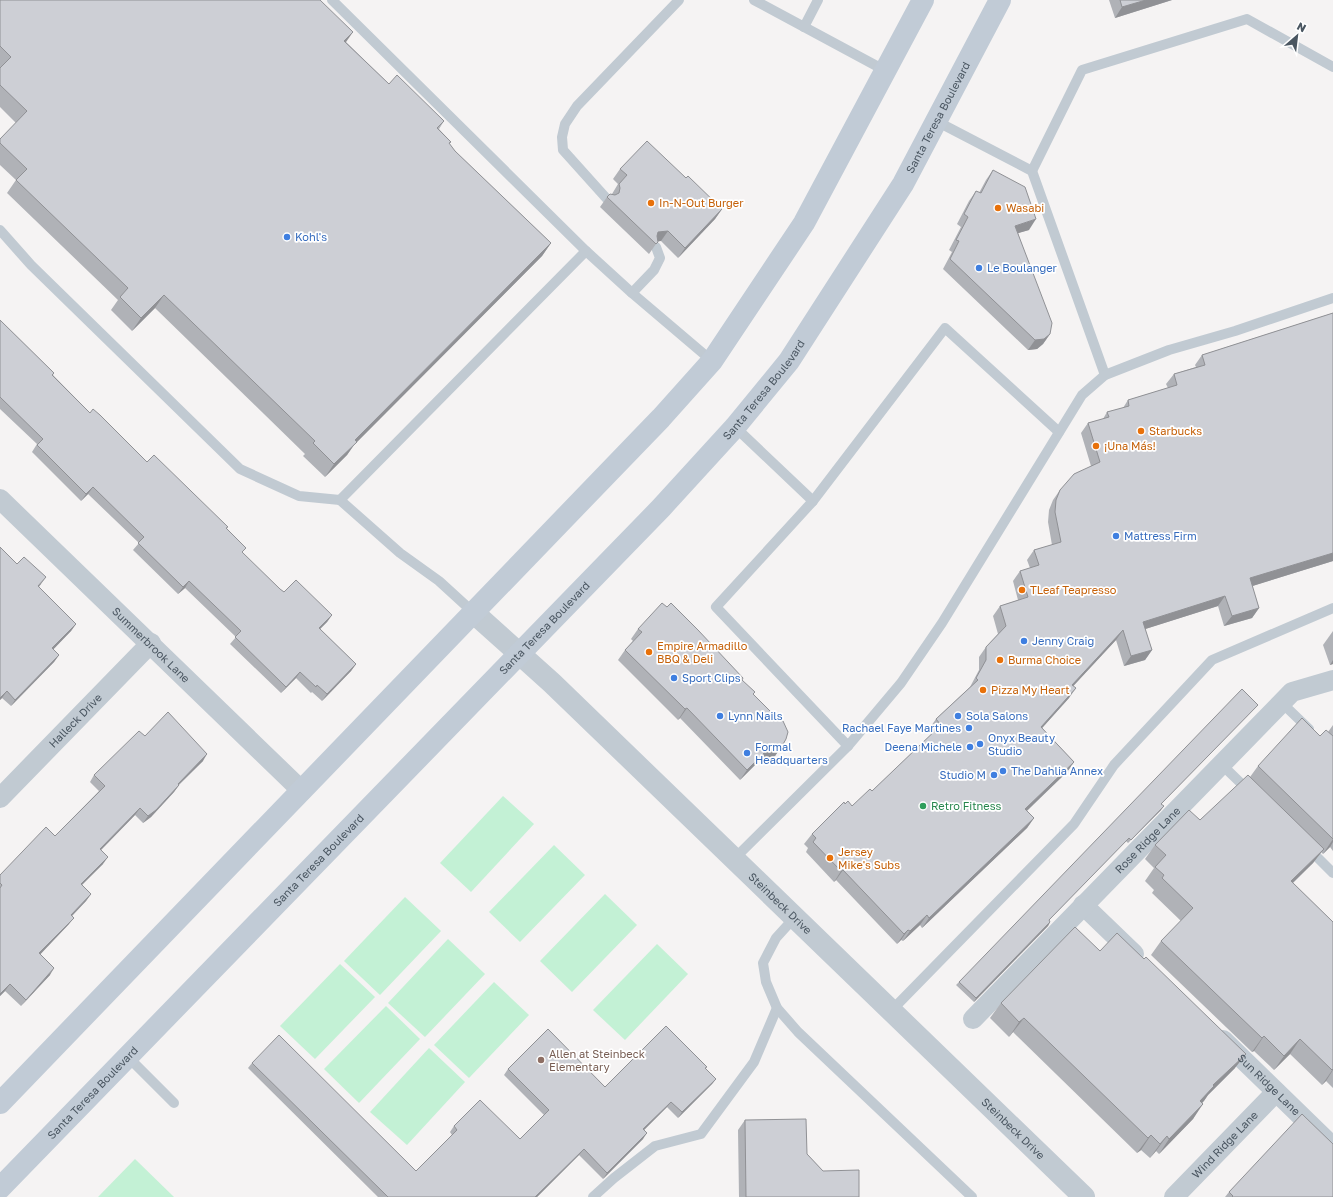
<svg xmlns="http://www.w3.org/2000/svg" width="1333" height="1197" font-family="'Golos Text',sans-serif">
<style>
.pitch{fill:#c3f1d5}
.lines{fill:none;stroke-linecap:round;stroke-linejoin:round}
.service{stroke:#c1cad2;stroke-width:10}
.minor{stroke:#c1cad2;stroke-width:20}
.tertiary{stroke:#c1cad2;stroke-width:22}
.secondary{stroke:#c1cbd6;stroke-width:22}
.wall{fill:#b0b2b7}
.shaded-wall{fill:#909195}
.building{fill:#cdcfd5;stroke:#909195}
.food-dot{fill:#e8710a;stroke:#fff;stroke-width:1.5}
.shop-dot{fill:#3f7fe0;stroke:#fff;stroke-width:1.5}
.leisure-dot{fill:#2e9e5b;stroke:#fff;stroke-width:1.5}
.education-dot{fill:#8d6e63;stroke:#fff;stroke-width:1.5}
.labels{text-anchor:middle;stroke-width:3.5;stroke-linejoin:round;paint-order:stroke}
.street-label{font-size:11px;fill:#4a5661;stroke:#fff}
.food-label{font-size:11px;fill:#c56008;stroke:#fff;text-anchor:start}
.shop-label{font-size:11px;fill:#366cbe;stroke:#fff;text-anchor:start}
.leisure-label{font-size:11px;fill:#27864d;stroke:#fff;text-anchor:start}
.education-label{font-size:11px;fill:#785e54;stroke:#fff;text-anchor:start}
</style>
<rect width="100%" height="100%" fill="#f5f3f3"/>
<g class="pitch">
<polygon points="503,796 534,824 471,892 440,863"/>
<polygon points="554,845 585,875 520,942 489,912"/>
<polygon points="605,894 637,925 572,992 540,961"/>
<polygon points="405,897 441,931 380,995 344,961"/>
<polygon points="448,939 485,974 425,1037 388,1003"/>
<polygon points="657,944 688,974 625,1040 593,1010"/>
<polygon points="340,964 375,997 315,1059 280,1026"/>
<polygon points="494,982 529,1015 469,1078 434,1045"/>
<polygon points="386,1006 420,1039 359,1103 324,1069"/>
<polygon points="429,1048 465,1082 407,1145 370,1112"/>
<polygon points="135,1159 174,1197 98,1197"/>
</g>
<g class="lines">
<g class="service">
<polyline points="332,0 586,251 632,293 712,361"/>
<polyline points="754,0 886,71"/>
<polyline points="804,27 818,0"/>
<polyline points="936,121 1032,171 1105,375"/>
<polyline points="1032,171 1082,70 1247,19 1333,67"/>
<polyline points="607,199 563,150 562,137 565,124 577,106 679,0"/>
<polyline points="0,230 31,265 240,469 299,496 340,500"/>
<polyline points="632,293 654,270 660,258 656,247"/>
<polyline points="735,427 813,501"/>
<polyline points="474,613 439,581 400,553 340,500 586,251"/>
<polyline points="1282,703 1309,729"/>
<polyline points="848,746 716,607 813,501 945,328 1059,432"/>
<polyline points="1221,764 1250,792"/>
<polyline points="1309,849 1333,873"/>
<polyline points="734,859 848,746 901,683 942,623 1082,395 1105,375 1169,350 1235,331 1333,298"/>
<polyline points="795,917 776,938 763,963 766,982 777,1008 798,1032 972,1197"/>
<polyline points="891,1011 1074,824 1114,765 1212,660 1333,608"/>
<polyline points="127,1056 174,1103"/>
<polyline points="593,1197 614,1178 655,1146 701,1134 754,1062 777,1008"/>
</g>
<g class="minor">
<path id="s1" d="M 0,499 L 302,791"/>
<path id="s2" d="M 0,798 L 151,643"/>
<polyline points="1083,905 1134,954"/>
<path id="s3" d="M 973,1019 L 1292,692 L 1333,680"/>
<path id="s4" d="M 1223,1040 L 1333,1147"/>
<path id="s5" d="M 1174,1197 L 1276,1092"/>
</g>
<path class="tertiary" id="s6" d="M 474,613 L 552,683 L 1084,1197"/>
<g class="secondary">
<polyline points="0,1103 661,418 712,361 804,223 923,0"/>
<path id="s7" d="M 0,1188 L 661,508 L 735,427 L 789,361 L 903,184 L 1000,0"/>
</g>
</g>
<g class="wall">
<polygon points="0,0 346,42 389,84 444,121 439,129 451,142 449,144 455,151 551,243 542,256 354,445 347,455 325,477 303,456 305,454 155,308 132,331 111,310 118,300 7,193 16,180 0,165 0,139 16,123 0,107"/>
<polygon points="1109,0 1172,0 1115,18"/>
<polygon points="620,169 686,178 722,209 715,219 678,258 661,241 658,241 649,254 600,207 607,197 612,194 618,184 613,179"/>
<polygon points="993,170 1029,230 1018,233 1050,334 1043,344 1037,349 1028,350 943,269 952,252 949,250 961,227 957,224 969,201 976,191 979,193 986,180"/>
<polygon points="1333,313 1333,561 1252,586 1259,608 1252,618 1224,626 1218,606 1145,629 1152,650 1145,660 1124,666 1116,640 1073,686 1069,698 1042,728 1074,762 1067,772 1027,811 1034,818 1027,828 922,928 920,925 903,941 901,940 897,944 836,880 834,882 806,852 808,848 804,844 812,834 845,804 852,806 872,791 933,733 929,729 936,719 970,687 979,670 979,657 986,647 998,634 993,616 1000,606 1018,600 1013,581 1020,571 1030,568 1027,560 1034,550 1052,545 1048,522 1049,510 1053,500 1060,490 1091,466 1081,433 1088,423 1103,419 1107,412 1123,408 1128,400 1168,388 1166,384 1174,374 1196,367 1195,365 1202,355"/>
<polygon points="0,320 54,373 53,375 90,413 147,462 226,529 242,553 280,589 284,592 332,615 327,622 320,629 356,664 351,671 322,701 312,692 311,693 296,678 281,693 230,644 236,637 185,588 178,594 133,550 139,543 88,494 81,501 32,452 37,444 0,409"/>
<polygon points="0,547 17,564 41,584 39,587 76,624 71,631 53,649 59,655 54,662 11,706 2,698 0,700"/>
<polygon points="638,629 742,680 786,739 775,756 768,760 759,761 740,780 680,718 678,720 618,660 625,650 633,641 631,639"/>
<polygon points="1333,631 1333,664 1330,665 1323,645"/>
<polygon points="1258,705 1255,708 1161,804 1161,810 1128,843 1126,841 1049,920 1050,922 1048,926 974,1002 956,985 959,982"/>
<polygon points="1333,725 1333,851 1330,847 1323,854 1321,852 1313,863 1293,883 1333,922 1333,1088 1326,1081 1322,1085 1290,1054 1274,1070 1254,1051 1252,1052 1151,955 1161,941 1181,921 1152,893 1154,890 1145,881 1154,868 1145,859 1155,845 1200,820 1250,777 1258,766 1320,736 1328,732"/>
<polygon points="145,736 203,761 179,785 174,792 151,817 143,823 135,815 101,850 103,864 81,885 91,894 86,901 72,916 69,924 40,954 50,975 21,1006 5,991 0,996 0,875 55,836 99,791 90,782 94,775"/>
<polygon points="1100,951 1235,1068 1208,1095 1202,1103 1193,1119 1159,1154 1156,1151 1150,1158 1141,1150 1137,1153 1013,1032 1009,1037 990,1018 1001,1003"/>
<polygon points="252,1063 416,1171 452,1135 450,1132 454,1126 520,1139 544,1115 504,1075 508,1069 605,1087 705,1069 716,1079 712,1084 678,1118 667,1107 644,1130 643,1139 603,1179 579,1155 537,1197 378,1197 248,1068"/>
<polygon points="745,1120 807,1154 823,1171 859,1197 739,1197 738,1130"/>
<polygon points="1229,1192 1333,1197 1225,1197"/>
</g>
<g class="shaded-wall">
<polygon points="1146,0 1172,0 1115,18 1122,7"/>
<polygon points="353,32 344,45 344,41"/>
<polygon points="722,209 715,219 678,258 685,248"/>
<polygon points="1036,219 1029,230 1008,236 1015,226"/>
<polygon points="668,231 661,241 654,242 658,232"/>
<polygon points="551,243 542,256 354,445 347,455 325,477 334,464 355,440"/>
<polygon points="164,295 155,308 132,331 141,318"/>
<polygon points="1050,334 1043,344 1037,349 1028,350 1035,340"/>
<polygon points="93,487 88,494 81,501 86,494"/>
<polygon points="1333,553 1333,561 1243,589 1250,578"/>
<polygon points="46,577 41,584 33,592 38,586"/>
<polygon points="189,581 185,588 178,594 183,587"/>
<polygon points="1225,596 1218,606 1136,632 1143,622"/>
<polygon points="1259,608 1252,618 1224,626 1232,616"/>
<polygon points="332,615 327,622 314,635 319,628"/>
<polygon points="76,624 71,631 48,655 52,648"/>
<polygon points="1123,630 1116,640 1065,695 1072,685"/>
<polygon points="1152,650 1145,660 1124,666 1131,656"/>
<polygon points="59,655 54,662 11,706 15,700"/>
<polygon points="1333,660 1333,664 1330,665"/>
<polygon points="356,664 351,671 322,701 327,694"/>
<polygon points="300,672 296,678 281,693 286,687"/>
<polygon points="1076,688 1069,698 1034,737 1041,727"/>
<polygon points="7,691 2,698 0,700 0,698"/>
<polygon points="687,708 680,718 678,720 685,709"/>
<polygon points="782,746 775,756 768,760 759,761 740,780 747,770 766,751"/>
<polygon points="207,754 203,761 173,790 178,784"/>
<polygon points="1074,762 1067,772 1018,819 1025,809"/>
<polygon points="179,785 174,792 151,817 143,823 148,816"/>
<polygon points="1164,806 1161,810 1128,843 1131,840"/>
<polygon points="140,808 135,815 95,856 100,849"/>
<polygon points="1034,818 1027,828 922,928 929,918"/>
<polygon points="1333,839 1333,842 1330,847 1323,854"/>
<polygon points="1324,849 1313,863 1280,895 1291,881"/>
<polygon points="108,857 103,864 76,891 81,884"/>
<polygon points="843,870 836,880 834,882 841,871"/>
<polygon points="91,894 86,901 66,922 71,915"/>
<polygon points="927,915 920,925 903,941 910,931"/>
<polygon points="74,918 69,924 35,960 39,953"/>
<polygon points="1050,922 1048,926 974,1002 976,998"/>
<polygon points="908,930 901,940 897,944 904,934"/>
<polygon points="54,968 50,975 21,1006 26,1000"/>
<polygon points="10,984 5,991 0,996 0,994"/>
<polygon points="1024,1018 1013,1032 1009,1037 1019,1022"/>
<polygon points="1264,1036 1254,1051 1252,1052 1262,1038"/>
<polygon points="1300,1039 1290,1054 1274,1070 1284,1056"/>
<polygon points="1246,1054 1235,1068 1208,1095 1204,1101 1190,1115 1200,1101 1213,1085"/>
<polygon points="1333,1069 1333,1070 1326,1081 1322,1085"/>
<polygon points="716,1079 712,1084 678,1118 682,1112"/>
<polygon points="671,1102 667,1107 639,1135 643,1129"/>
<polygon points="1203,1104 1193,1119 1159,1154 1169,1139"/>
<polygon points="647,1133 643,1139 603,1179 607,1173"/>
<polygon points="1151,1135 1141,1150 1137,1153 1148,1138"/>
<polygon points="1167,1136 1156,1151 1150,1158 1160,1144"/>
<polygon points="584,1149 579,1155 537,1197 535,1197"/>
</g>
<g class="building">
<polygon points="0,0 320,0 353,32 344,41 389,84 397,75 444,121 437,128 451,142 449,143 455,151 551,243 355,440 357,442 334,464 313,443 315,441 164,295 141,318 120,297 128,288 16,180 27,169 0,143 0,139 27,111 0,85 0,68 11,57 0,46"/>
<polygon points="1120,0 1146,0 1122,7"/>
<polygon points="647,141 686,178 688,176 722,209 685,248 668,231 658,232 657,236 658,242 656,244 607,197 610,194 615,195 619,193 620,188 619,184 627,175 620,169"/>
<polygon points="993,170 1025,187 1036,219 1015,226 1052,323 1050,334 1044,339 1035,340 950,259 959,241 956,240 968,217 964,214 976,191 981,193"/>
<polygon points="1333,313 1333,553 1250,578 1259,608 1232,616 1225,596 1143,622 1152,650 1131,656 1123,630 1072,685 1076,688 1041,727 1074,762 1025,809 1034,818 929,918 927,915 910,931 908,930 904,934 843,870 841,871 813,842 816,838 812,834 844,802 845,804 848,801 852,806 870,789 872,791 941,725 936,719 978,680 976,678 986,660 986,647 1006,626 1000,606 1028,597 1020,571 1039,565 1034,550 1061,542 1055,512 1056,500 1060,490 1074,474 1100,462 1088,423 1109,417 1107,412 1129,406 1128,400 1177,385 1174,374 1205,365 1202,355"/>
<polygon points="0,320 54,373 52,375 90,413 93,409 100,415 147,462 154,455 228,527 226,528 246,548 242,552 280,589 284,592 296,580 332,615 319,628 356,664 327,694 317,685 316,687 300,672 286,687 235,637 241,631 189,581 183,587 138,543 144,537 93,487 86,494 37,445 43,439 0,397"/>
<polygon points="0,547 17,564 24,557 46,577 38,586 76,624 52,648 59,655 15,700 7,691 0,698"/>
<polygon points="662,603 667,607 671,603 698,630 743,678 742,680 755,692 753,694 774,715 783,721 788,732 786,739 782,746 775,749 766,751 747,770 687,708 685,709 625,650 642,632 638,629"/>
<polygon points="1242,689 1258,705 1161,804 1164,806 1131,840 1129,838 1049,920 1050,922 976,998 959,982"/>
<polygon points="168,712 207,754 178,784 179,785 156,810 148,816 140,808 100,849 108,857 81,884 91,894 71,915 74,918 39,953 54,968 26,1000 10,984 0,994 0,888 2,885 0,883 0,875 46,827 55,836 105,786 94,775 139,731 145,736"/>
<polygon points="1302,718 1320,736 1326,730 1333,736 1333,839 1258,766"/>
<polygon points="1248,775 1324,849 1291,881 1333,922 1333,1069 1332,1070 1300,1039 1284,1056 1264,1036 1262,1038 1161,941 1193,908 1162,878 1164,875 1155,867 1166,855 1155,845 1189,810 1200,820"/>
<polygon points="1075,927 1100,951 1117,933 1144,959 1146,957 1246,1054 1213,1085 1214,1086 1200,1101 1203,1104 1169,1139 1167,1136 1160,1144 1151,1135 1148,1138 1024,1018 1019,1022 1001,1003"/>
<polygon points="666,1026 707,1067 705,1068 716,1079 682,1112 671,1102 643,1129 647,1133 607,1173 584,1149 535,1197 388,1197 252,1063 279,1035 416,1171 457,1130 454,1126 480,1100 520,1139 549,1110 508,1069 548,1029 605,1087"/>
<polygon points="1302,1114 1333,1144 1333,1197 1232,1197 1233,1196 1229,1192"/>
<polygon points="806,1119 807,1154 823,1171 859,1170 859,1197 746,1197 745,1120"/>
</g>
<g class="food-dot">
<circle cx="651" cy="203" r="4"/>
<circle cx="998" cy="208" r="4"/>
<circle cx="1141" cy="431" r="4"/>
<circle cx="1096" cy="446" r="4"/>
<circle cx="1022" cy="590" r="4"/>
<circle cx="649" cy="652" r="4"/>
<circle cx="1000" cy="660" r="4"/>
<circle cx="983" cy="690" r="4"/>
<circle cx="830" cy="858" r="4"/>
</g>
<g class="shop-dot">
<circle cx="287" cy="237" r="4"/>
<circle cx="979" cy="268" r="4"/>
<circle cx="1116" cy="536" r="4"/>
<circle cx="1024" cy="641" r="4"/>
<circle cx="674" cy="678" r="4"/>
<circle cx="720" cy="716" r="4"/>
<circle cx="958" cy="716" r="4"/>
<circle cx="969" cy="728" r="4"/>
<circle cx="980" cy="744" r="4"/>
<circle cx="970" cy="747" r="4"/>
<circle cx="747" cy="753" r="4"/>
<circle cx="1003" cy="771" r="4"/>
<circle cx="994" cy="775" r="4"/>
</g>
<circle class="leisure-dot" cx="923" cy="806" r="4"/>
<circle class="education-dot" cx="541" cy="1060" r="4"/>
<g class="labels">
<g class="street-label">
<text dy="4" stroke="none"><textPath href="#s7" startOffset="1429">Santa Teresa Boulevard</textPath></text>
<text dy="4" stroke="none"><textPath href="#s7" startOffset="1105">Santa Teresa Boulevard</textPath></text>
<text dy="4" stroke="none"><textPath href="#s7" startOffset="781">Santa Teresa Boulevard</textPath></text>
<text dy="4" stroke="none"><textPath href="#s1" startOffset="210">Summerbrook Lane</textPath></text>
<text dy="4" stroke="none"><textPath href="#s2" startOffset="108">Halleck Drive</textPath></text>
<text dy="4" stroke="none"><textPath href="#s3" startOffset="250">Rose Ridge Lane</textPath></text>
<text dy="4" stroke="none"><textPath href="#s7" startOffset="457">Santa Teresa Boulevard</textPath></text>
<text dy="4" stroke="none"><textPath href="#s6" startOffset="422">Steinbeck Drive</textPath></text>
<text dy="4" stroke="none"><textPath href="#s4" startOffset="64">Sun Ridge Lane</textPath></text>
<text dy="4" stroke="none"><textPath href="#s7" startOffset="133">Santa Teresa Boulevard</textPath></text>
<text dy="4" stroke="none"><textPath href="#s6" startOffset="746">Steinbeck Drive</textPath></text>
<text dy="4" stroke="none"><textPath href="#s5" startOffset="73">Wind Ridge Lane</textPath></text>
</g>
<g class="food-label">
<text x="659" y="207">In-N-Out Burger</text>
<text x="1006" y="212">Wasabi</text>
<text x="1149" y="435">Starbucks</text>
<text x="1104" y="450">¡Una Más!</text>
<text x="1030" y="594">TLeaf Teapresso</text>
<text x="657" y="650">Empire Armadillo<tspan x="657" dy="13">BBQ &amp; Deli</tspan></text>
<text x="1008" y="664">Burma Choice</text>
<text x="991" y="694">Pizza My Heart</text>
<text x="838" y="856">Jersey<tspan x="838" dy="13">Mike's Subs</tspan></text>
</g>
<g class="shop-label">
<text x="295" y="241">Kohl's</text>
<text x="987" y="272">Le Boulanger</text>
<text x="1124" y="540">Mattress Firm</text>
<text x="1032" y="645">Jenny Craig</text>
<text x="682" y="682">Sport Clips</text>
<text x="728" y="720">Lynn Nails</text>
<text x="966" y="720">Sola Salons</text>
<text x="961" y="732" text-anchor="end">Rachael Faye Martines</text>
<text x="988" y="742">Onyx Beauty<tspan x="988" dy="13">Studio</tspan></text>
<text x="755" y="751">Formal<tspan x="755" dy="13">Headquarters</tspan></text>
<text x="962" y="751" text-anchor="end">Deena Michele</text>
<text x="1011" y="775">The Dahlia Annex</text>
<text x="986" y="779" text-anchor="end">Studio M</text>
</g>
<g class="leisure-label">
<text x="931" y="810">Retro Fitness</text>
</g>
<g class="education-label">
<text x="549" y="1058">Allen at Steinbeck<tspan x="549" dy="13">Elementary</tspan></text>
</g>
</g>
<g transform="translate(1297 36) rotate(28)" stroke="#ffffff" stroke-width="3" paint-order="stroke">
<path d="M0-3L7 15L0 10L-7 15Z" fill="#4a5661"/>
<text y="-6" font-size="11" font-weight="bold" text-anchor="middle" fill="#4a5661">N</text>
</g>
</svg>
